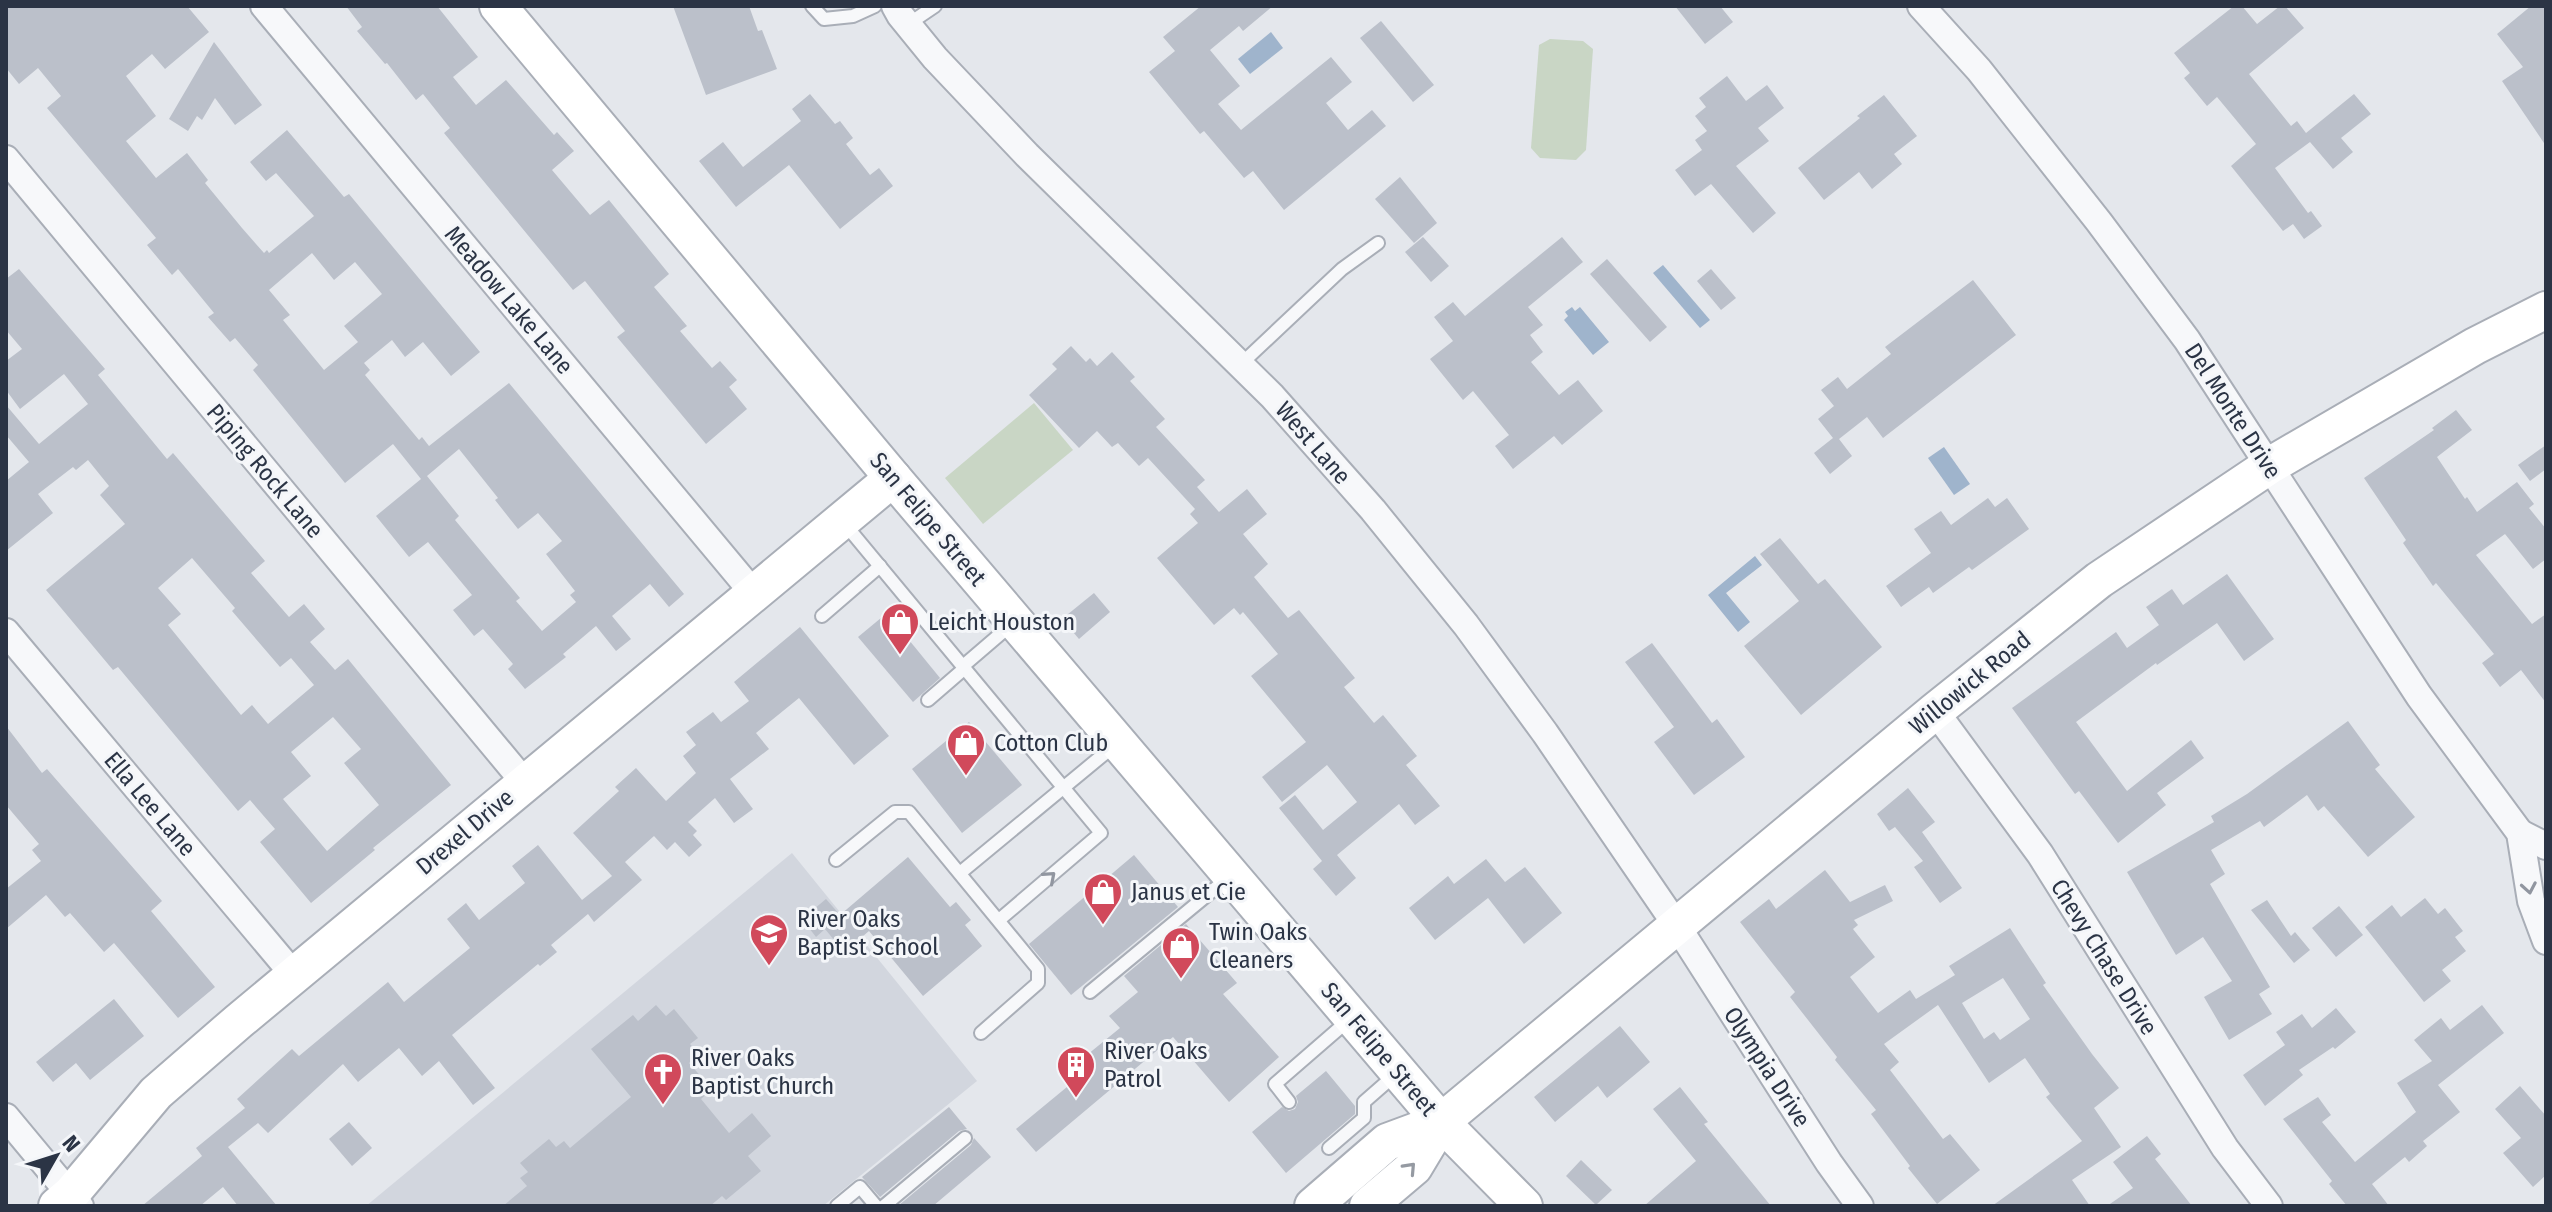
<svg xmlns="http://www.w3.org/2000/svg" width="2552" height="1212" font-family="'Fira Sans Condensed',sans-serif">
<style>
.built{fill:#d2d6de}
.green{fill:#c9d6c5}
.water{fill:#9fb4cc}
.building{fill:#bbc0ca;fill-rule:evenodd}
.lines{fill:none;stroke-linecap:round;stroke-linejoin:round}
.lane-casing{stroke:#a9aeb7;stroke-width:16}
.street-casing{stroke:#a9aeb7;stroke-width:30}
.secondary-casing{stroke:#a9aeb7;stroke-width:40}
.lane{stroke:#f7f8fa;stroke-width:12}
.street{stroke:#f7f8fa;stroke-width:26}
.secondary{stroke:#fff;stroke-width:36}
.oneway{stroke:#9196a0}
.oneway2{stroke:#959aa2}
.labels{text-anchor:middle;stroke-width:6;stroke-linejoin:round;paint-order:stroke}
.street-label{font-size:24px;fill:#2b3445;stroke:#f4f6f9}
.poi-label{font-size:24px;fill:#2b3445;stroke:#f4f6f9;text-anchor:start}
</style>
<rect width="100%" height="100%" fill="#e4e7ec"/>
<polygon class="built" points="792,853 977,1081 823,1206 366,1206"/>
<g class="green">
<polygon points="1550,39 1583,41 1593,49 1586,150 1576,160 1540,158 1531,148 1539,45"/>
<polygon points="1034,403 1073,450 983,524 945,478"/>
</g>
<g class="water">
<polygon points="1271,32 1283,48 1250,74 1238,59"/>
<polygon points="1663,265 1710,320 1700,328 1653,273"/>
<polygon points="1572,307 1575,311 1580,307 1609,342 1593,355 1564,320 1568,316 1565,312"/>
<polygon points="1944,447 1970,484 1954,495 1928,458"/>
<polygon points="1755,556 1762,565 1726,593 1750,622 1738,632 1708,595"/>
</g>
<g class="building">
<path d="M 6,6 L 187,6 L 209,32 L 165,69 L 152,54 L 126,76 L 156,116 L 126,141 L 156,178 L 187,153 L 208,180 L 205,183 L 242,228 L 264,253 L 267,250 L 269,253 L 314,216 L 276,173 L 266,181 L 250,162 L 287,130 L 344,197 L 349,194 L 480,352 L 451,376 L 423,342 L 405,357 L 392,340 L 364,363 L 370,370 L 365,375 L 419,440 L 422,437 L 429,446 L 509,383 L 684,594 L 669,607 L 650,584 L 612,616 L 631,639 L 616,651 L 596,626 L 563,654 L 566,657 L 525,689 L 508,669 L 513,664 L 483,629 L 474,636 L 453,610 L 472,595 L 428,542 L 409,557 L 376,516 L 421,479 L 393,444 L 345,483 L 253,370 L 258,365 L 235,338 L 230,342 L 208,317 L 214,313 L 178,269 L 172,275 L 147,245 L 156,238 L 47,108 L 61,96 L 38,68 L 19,84 L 6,68 ZM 312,253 L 334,280 L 355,262 L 382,294 L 344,326 L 358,342 L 324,370 L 283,320 L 290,315 L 269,290 ZM 459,449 L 498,498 L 495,500 L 518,529 L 538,513 L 562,541 L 546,554 L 575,591 L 570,595 L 576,602 L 542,631 L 516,601 L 520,598 L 455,520 L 459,516 L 427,476 Z"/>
<polygon points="346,6 437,6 478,57 453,77 476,105 506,80 554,135 557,132 574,151 552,170 590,215 609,200 669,274 654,287 687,326 680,331 712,368 720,361 737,380 729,387 747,409 706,444 617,337 625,331 585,281 573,290 444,133 450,128 423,94 416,100 387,63 385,64 357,31 362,27"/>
<polygon points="673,6 749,6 758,31 762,30 777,69 706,95"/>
<polygon points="1201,6 1273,6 1243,31 1239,26 1210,50 1240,86 1218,104 1241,130 1331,57 1352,82 1326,103 1348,130 1372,110 1386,126 1284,210 1253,171 1244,178 1204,131 1200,134 1149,72 1175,51 1163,37"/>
<polygon points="1675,6 1720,6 1733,22 1705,44"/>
<polygon points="2234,6 2242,6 2257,24 2280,6 2285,6 2304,28 2249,74 2291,126 2297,121 2306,133 2354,94 2371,114 2341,138 2353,152 2333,169 2310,142 2275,168 2308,213 2311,211 2322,226 2304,239 2293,224 2283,231 2231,166 2256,144 2217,97 2207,106 2184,78 2190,73 2174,53"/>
<polygon points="2531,6 2546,6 2546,146 2502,81 2523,67 2497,34"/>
<polygon points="1381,21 1434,85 1413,102 1360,38"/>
<polygon points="214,42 262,105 235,125 215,98 202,120 197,116 188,131 169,119"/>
<polygon points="1727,76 1746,101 1767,85 1784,108 1758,128 1769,141 1736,166 1776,213 1753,233 1711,184 1695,196 1675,170 1702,150 1695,140 1707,131 1695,116 1706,107 1699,98"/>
<polygon points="810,94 835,124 840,121 853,138 846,144 870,175 879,168 893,186 840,229 789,165 736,207 699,161 723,142 743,167 801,121 792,109"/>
<polygon points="1884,95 1917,136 1894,154 1902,164 1872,189 1859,172 1824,200 1798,168 1860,118 1857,116"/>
<polygon points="1400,177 1437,223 1414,243 1375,199"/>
<polygon points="1423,237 1449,266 1431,282 1405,252"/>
<polygon points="1562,237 1583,262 1528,307 1543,325 1530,335 1543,352 1531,362 1559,395 1578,380 1603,411 1562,445 1554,436 1513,469 1495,446 1509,435 1473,391 1463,400 1430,359 1453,341 1434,317 1453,302 1465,316"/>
<polygon points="1607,259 1667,327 1650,342 1590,274"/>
<path d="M 19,269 L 105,369 L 98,375 L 167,459 L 173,453 L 265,561 L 251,573 L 289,617 L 304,604 L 325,629 L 310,642 L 335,670 L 348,659 L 451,785 L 373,848 L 375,850 L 311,903 L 260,842 L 275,829 L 250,800 L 238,811 L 118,667 L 113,670 L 46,590 L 125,524 L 100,495 L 109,486 L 88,460 L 76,470 L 73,467 L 38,494 L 53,513 L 6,551 L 6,481 L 29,462 L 6,435 L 6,405 L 39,444 L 88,404 L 64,374 L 20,409 L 6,390 L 6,361 L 22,349 L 6,330 L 6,279 ZM 192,558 L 235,608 L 232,611 L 280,667 L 291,658 L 314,685 L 268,724 L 252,705 L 241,715 L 168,625 L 181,614 L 158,588 ZM 333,717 L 361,749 L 344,763 L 379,805 L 327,851 L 283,799 L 311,776 L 291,752 Z"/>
<polygon points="1711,269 1736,298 1721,310 1697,281"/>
<polygon points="1973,280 2016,335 1883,438 1867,417 1839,439 1852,456 1830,474 1814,453 1833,438 1818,419 1834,406 1821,390 1838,377 1847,389 1891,354 1885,347"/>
<polygon points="1071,346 1086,362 1090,358 1097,366 1112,352 1135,377 1130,381 1165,419 1156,427 1205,480 1197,487 1219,512 1247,489 1267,514 1243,534 1268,564 1254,577 1288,618 1299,610 1355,678 1344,687 1374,723 1383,715 1417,756 1406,765 1440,806 1415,825 1399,804 1337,855 1356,878 1336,896 1313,869 1322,861 1279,808 1295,795 1323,830 1357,802 1327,765 1282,802 1262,777 1306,742 1251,676 1278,654 1243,612 1240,615 1234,608 1214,625 1157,558 1198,523 1190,514 1195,509 1148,458 1139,466 1118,443 1112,447 1097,431 1079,448 1029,395 1057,369 1052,364"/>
<polygon points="2456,410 2472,430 2437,457 2465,499 2467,497 2477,512 2517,482 2534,504 2529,508 2546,529 2546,559 2533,569 2505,534 2476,555 2532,624 2546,614 2546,703 2521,670 2500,687 2482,663 2494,654 2436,583 2433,586 2403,543 2406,540 2364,478 2434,430 2432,428"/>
<polygon points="2546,445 2546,469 2530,481 2518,465"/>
<polygon points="1988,498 1995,507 2007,498 2029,529 1972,570 1969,567 1933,593 1929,587 1901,607 1886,586 1931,553 1914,529 1941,511 1951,525"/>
<polygon points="1780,538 1818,584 1825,579 1882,647 1801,715 1744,646 1799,601 1760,554"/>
<polygon points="2227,574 2274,639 2244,661 2217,623 2157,665 2156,663 2076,722 2127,791 2191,740 2204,758 2157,793 2166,805 2118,843 2079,791 2075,794 2012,708 2116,632 2127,648 2159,625 2146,607 2172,589 2183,605"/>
<polygon points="1094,593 1110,612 1079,639 1062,619"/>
<polygon points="887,613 940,678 913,702 858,637"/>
<polygon points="800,627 889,736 854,765 799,698 756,733 769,749 730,779 753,809 734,823 715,798 688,822 697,831 693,835 702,845 689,857 675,842 667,850 654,836 625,862 642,880 594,922 588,914 551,945 557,952 540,966 538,964 452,1035 495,1088 473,1105 439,1061 422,1076 399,1048 358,1082 343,1064 268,1133 258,1123 228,1147 277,1206 238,1206 223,1187 200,1206 142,1206 202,1156 196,1148 245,1108 237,1099 292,1049 299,1056 388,982 404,1002 470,948 447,919 466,903 479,920 525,883 512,866 538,845 582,900 612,876 573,833 619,791 615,787 636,768 666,801 696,773 683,756 696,745 686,732 713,712 721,722 749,701 734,682"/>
<polygon points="1652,643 1712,723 1717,719 1745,757 1694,795 1654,742 1674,727 1625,662"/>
<polygon points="2348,721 2380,765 2375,769 2415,817 2368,857 2324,806 2318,811 2307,795 2264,827 2260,821 2211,850 2225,874 2210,884 2270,987 2259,994 2272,1014 2229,1040 2204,997 2232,981 2203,937 2176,955 2127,872 2214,822 2211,816 2247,794"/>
<polygon points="969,722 1022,785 962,833 912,769"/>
<polygon points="6,726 42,773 47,769 162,901 151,911 215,987 178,1018 114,943 104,952 70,913 65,917 46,895 6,929 6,889 41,861 32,850 39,844 6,805"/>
<polygon points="1908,788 1935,822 1922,832 1962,888 1940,903 1914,867 1923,861 1895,827 1889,831 1877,814"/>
<polygon points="1134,855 1178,907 1071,995 1029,944"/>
<polygon points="908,857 950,907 956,902 971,920 965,925 982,946 923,996 869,931 844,952 825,929 816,937 802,919 826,899 840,915"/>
<polygon points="1486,859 1505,882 1525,867 1562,913 1524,944 1488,898 1435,940 1409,908 1448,876 1454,884"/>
<path d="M 1825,870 L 1850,902 L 1885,885 L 1893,901 L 1854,920 L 1858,925 L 1853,929 L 1875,957 L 1850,977 L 1878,1013 L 1910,990 L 1916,999 L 1955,975 L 1949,966 L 2010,928 L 2046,983 L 2043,985 L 2092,1054 L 2119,1088 L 2094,1108 L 2121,1147 L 2072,1180 L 2090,1206 L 1992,1206 L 2082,1141 L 2046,1097 L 2050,1094 L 2025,1058 L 1989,1083 L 1938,1005 L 1884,1044 L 1899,1062 L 1890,1070 L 1943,1139 L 1950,1134 L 1980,1170 L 1937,1204 L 1908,1168 L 1910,1166 L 1871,1114 L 1876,1110 L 1835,1060 L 1837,1057 L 1790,997 L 1795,992 L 1740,922 L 1769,899 L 1776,909 ZM 2003,978 L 2030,1019 L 2000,1040 L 1994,1032 L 1984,1039 L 1962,1003 Z"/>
<polygon points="2425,898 2438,914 2445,908 2463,931 2455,937 2466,951 2442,970 2451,981 2424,1002 2365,927 2392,905 2401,917"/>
<polygon points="2267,900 2291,936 2295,932 2310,950 2294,963 2251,910"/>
<polygon points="2339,906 2363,935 2336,957 2312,928"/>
<polygon points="1186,924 1237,983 1223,994 1279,1057 1229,1102 1173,1037 1036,1152 1016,1129 1090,1068 1082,1059 1120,1028 1109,1016 1138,992 1124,976"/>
<polygon points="114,999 144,1036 90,1080 76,1063 53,1082 36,1062"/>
<polygon points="656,1005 666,1016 674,1009 698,1038 690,1044 699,1054 689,1063 712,1089 701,1099 729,1133 752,1113 771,1136 748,1156 761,1171 726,1200 722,1196 710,1206 503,1206 527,1186 520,1178 528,1172 520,1163 549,1139 556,1147 564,1141 570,1148 631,1097 591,1049 633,1015 638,1021"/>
<polygon points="2482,1005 2504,1033 2438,1085 2460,1112 2423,1141 2427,1146 2409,1162 2405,1157 2372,1184 2389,1206 2347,1206 2329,1184 2332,1181 2283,1119 2318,1097 2331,1115 2322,1122 2355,1162 2416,1112 2397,1083 2432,1061 2414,1040 2441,1018 2450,1030"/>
<polygon points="2336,1008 2356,1032 2335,1049 2333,1047 2299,1070 2303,1075 2265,1106 2243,1075 2285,1045 2276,1032 2302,1014 2312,1028"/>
<polygon points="1620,1026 1650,1062 1607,1098 1598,1086 1555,1122 1534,1097"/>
<polygon points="1326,1071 1355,1106 1355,1114 1286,1173 1252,1132 1282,1107 1289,1111 1295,1109 1298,1102 1296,1096"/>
<polygon points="2520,1086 2546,1116 2546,1175 2533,1187 2503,1153 2521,1138 2495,1109"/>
<polygon points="1680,1087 1708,1122 1704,1124 1771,1206 1644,1206 1696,1161 1653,1109"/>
<polygon points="949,1107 967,1129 959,1131 880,1197 862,1177"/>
<polygon points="349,1122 372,1148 352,1166 329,1139"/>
<polygon points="2147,1136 2161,1154 2155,1159 2192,1206 2107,1206 2133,1188 2113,1162"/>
<polygon points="974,1138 991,1157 933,1206 898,1206 971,1145"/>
<polygon points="1581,1160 1612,1190 1596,1205 1566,1176"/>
</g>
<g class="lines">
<defs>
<g id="lane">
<polyline points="812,6 824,19 853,16 875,6"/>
<polyline points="907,25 935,6"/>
<polyline points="1240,365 1342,269 1378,243"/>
<polyline points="844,523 1101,833 999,920"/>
<polyline points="822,616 880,566"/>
<polyline points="963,666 1012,624"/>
<polyline points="928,700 965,668"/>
<polyline points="836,860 895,812 909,812 1038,969 1038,983 981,1033"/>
<polyline points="960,873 1115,745"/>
<polyline points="1090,992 1229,877"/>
<polyline points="1289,1102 1275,1084 1350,1019"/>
<polyline points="1329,1148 1364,1118 1364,1102 1396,1074"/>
<polyline points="837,1206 860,1187 876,1206"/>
<polyline points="884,1206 965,1138"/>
</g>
<g id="street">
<polyline points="264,6 755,595"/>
<polyline points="895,6 900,15 935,58 1027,155 1272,396 1373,510 1466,625 1545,733 1677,926 1829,1163 1860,1206"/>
<polyline points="1921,6 1979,70 2099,222 2187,340 2419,696 2520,833 2531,901 2546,941"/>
<polyline points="6,159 525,783"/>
<polyline points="6,632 294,975"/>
<polyline points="1935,711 2040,854 2225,1148 2269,1206"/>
<polyline points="2520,833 2546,846"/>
<polyline points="6,1117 80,1206"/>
</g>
<g id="secondary">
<polyline points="498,6 893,478 1441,1122 1524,1206"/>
<polyline points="57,1206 71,1194 156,1093 239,1021 893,478"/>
<polyline points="1313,1206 1387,1142 1441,1122"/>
<polyline points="1368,1206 1414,1167 1441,1122 1935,711 2099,580 2269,466 2475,346 2546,310"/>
</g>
</defs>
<use href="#lane" class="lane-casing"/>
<use href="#street" class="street-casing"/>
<use href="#secondary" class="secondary-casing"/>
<use href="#lane" class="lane"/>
<use href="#street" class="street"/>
<use href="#secondary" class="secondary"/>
</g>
<defs><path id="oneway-chevron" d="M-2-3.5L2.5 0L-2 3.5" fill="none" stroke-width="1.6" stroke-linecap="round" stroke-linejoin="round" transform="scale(2)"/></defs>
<g class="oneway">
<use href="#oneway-chevron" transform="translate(1050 877) rotate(-41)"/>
<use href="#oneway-chevron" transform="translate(2529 888) rotate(80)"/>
</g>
<use class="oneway2" href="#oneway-chevron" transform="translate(1410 1168) rotate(-47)"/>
<defs>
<symbol id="shop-pin" viewBox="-11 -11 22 30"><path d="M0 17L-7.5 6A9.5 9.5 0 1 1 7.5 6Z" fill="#d1495b" stroke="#f4f6f9"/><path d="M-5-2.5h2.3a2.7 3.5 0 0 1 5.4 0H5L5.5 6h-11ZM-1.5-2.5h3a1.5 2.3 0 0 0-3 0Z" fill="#fff"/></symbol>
<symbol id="school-pin" viewBox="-11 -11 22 30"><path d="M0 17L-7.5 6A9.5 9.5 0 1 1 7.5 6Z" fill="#d1495b" stroke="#f4f6f9"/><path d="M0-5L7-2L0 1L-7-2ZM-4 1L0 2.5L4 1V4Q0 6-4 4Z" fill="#fff"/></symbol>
<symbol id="building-pin" viewBox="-11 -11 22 30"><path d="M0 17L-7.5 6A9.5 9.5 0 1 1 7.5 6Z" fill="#d1495b" stroke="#f4f6f9"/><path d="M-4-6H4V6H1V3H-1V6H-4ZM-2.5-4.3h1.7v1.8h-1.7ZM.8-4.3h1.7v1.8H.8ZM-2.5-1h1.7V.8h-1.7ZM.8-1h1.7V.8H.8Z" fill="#fff"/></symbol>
<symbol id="church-pin" viewBox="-11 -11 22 30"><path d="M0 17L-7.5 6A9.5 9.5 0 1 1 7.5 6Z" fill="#d1495b" stroke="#f4f6f9"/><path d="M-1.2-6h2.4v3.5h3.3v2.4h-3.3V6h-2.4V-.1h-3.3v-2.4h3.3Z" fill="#fff"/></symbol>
</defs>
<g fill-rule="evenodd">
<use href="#shop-pin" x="878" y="600" width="44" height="60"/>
<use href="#shop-pin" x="944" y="721" width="44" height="60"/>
<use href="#shop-pin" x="1081" y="870" width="44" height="60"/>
<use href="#school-pin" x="747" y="911" width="44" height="60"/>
<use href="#shop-pin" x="1159" y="924" width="44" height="60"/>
<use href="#building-pin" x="1054" y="1043" width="44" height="60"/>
<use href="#church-pin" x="641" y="1050" width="44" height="60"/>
</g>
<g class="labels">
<g class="street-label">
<text transform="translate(509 300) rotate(50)" y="8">Meadow Lake Lane</text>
<text transform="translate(2233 411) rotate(57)" y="8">Del Monte Drive</text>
<text transform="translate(1313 443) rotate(49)" y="8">West Lane</text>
<text transform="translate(265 471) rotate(50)" y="8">Piping Rock Lane</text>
<text transform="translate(928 519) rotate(50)" y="8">San Felipe Street</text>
<text transform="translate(1970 683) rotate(-39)" y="8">Willowick Road</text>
<text transform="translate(150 804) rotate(50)" y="8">Ella Lee Lane</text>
<text transform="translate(465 832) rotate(-40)" y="8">Drexel Drive</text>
<text transform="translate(2104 957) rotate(58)" y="8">Chevy Chase Drive</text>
<text transform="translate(1379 1049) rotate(50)" y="8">San Felipe Street</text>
<text transform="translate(1767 1067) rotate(57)" y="8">Olympia Drive</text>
</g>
<g class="poi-label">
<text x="928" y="630">Leicht Houston</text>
<text x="994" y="751">Cotton Club</text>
<text x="1131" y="900">Janus et Cie</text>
<text x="797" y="927">River Oaks<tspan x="797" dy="28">Baptist School</tspan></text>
<text x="1209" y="940">Twin Oaks<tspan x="1209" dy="28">Cleaners</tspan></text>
<text x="1104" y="1059">River Oaks<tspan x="1104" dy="28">Patrol</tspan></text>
<text x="691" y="1066">River Oaks<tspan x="691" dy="28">Baptist Church</tspan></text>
</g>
</g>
<rect width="2552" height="1212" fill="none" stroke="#2b3445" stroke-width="16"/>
<g transform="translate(56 1156) rotate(51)" stroke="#f4f6f9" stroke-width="6" paint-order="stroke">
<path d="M0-6L14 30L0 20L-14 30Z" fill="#2b3445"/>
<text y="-12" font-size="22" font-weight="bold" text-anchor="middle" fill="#2b3445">N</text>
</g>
</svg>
